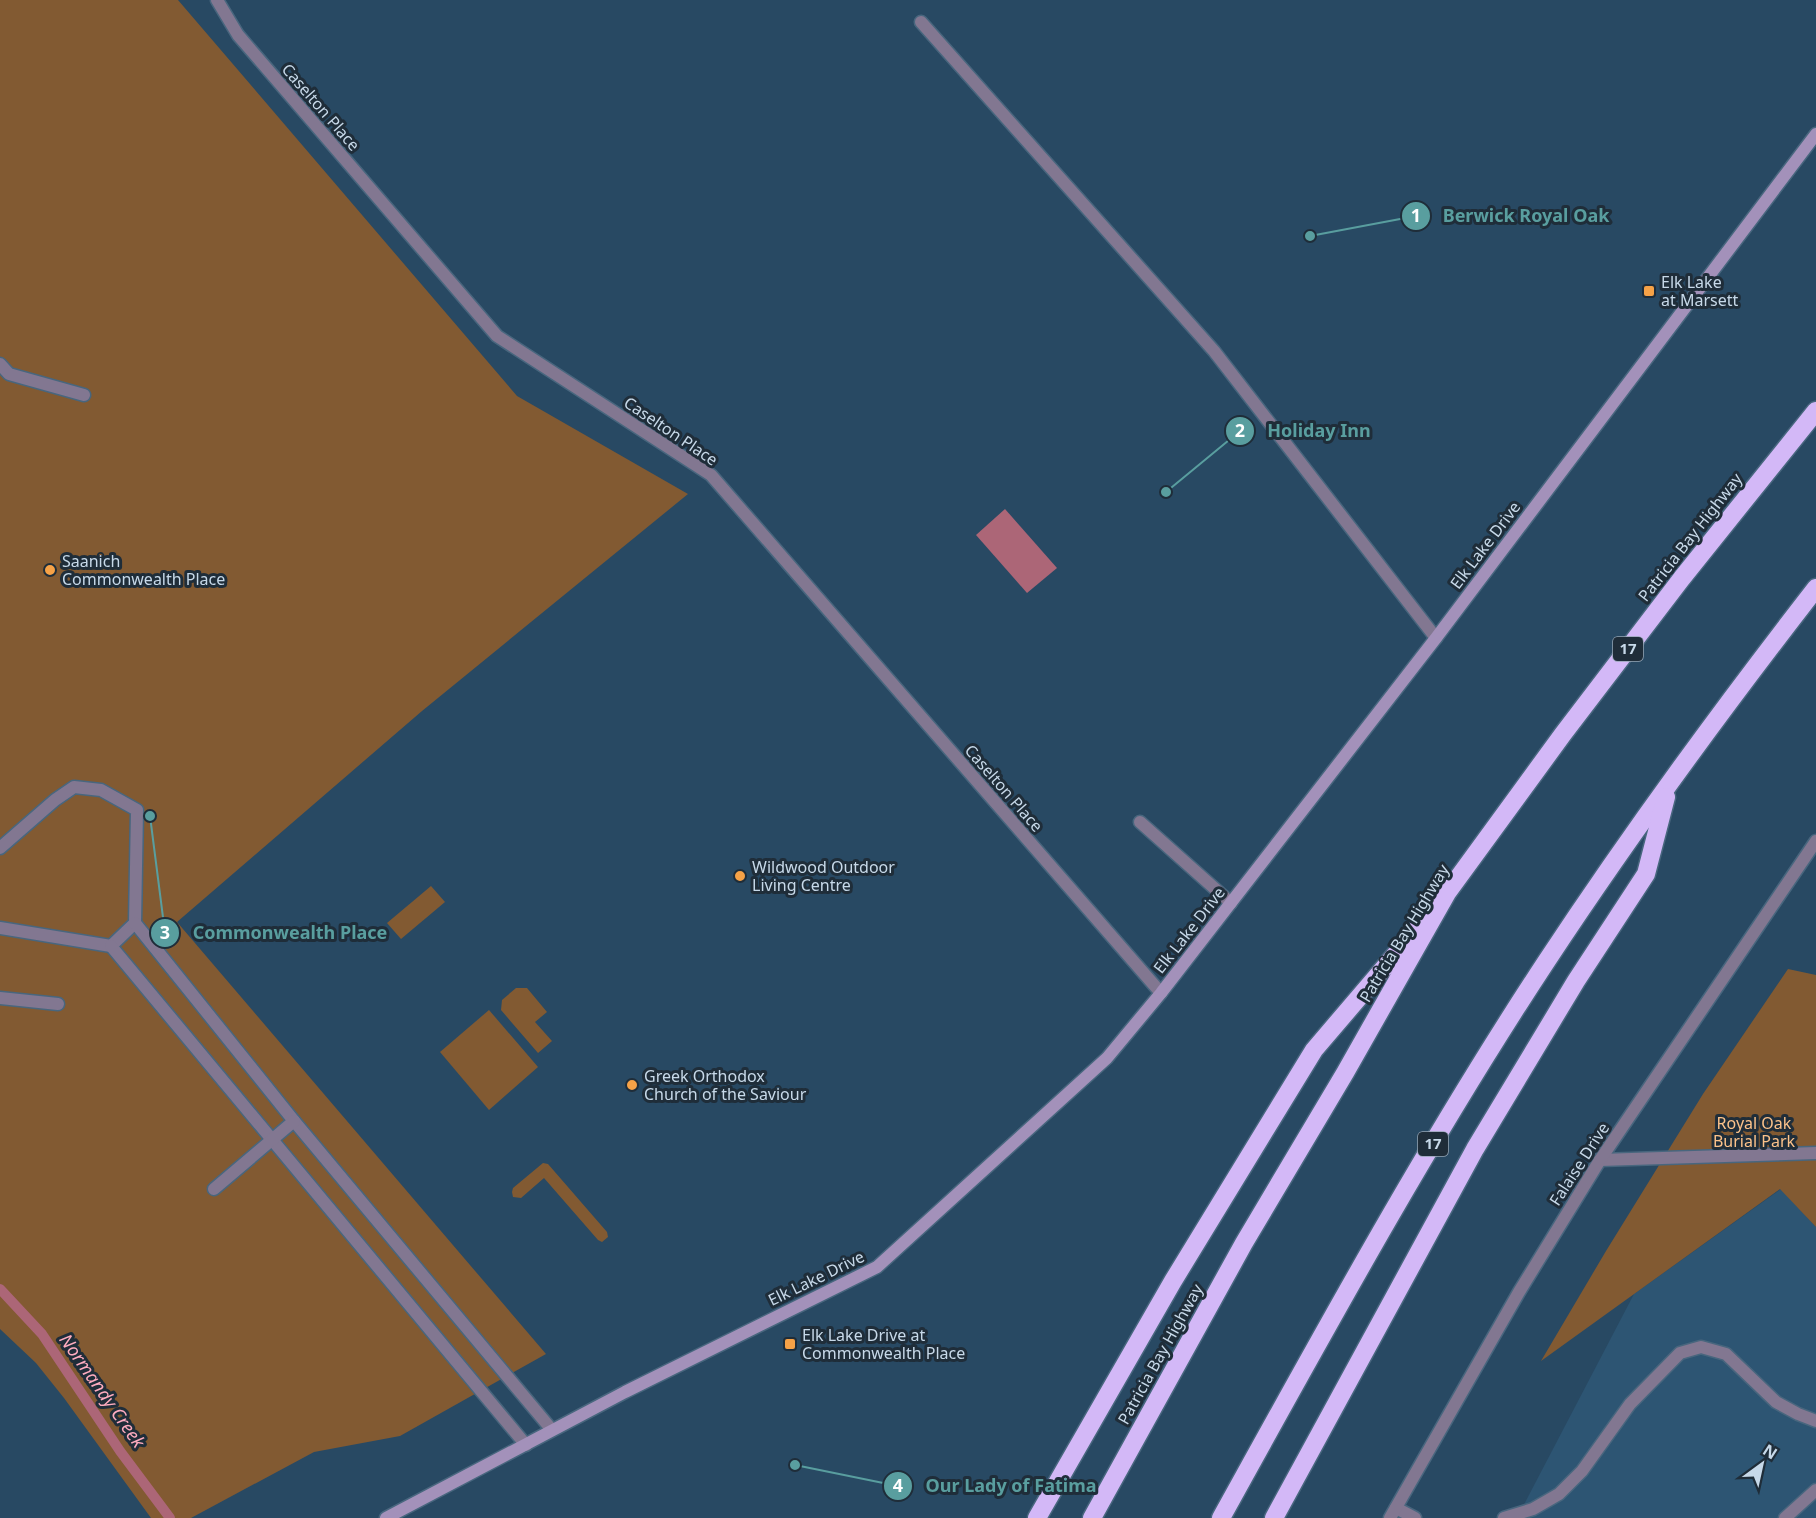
<svg xmlns="http://www.w3.org/2000/svg" width="1816" height="1518" font-family="'Noto Sans',sans-serif">
<style>
.built{fill:#2d5573}
.green{fill:#825a32}
.water{fill:#ac6677}
.lines{fill:none;stroke-linecap:round;stroke-linejoin:round}
.stream{stroke:#ac6677;stroke-width:10}
.lane-casing{stroke:#48667e;stroke-width:15}
.street-casing{stroke:#48667e;stroke-width:15}
.secondary-casing{stroke:#48667e;stroke-width:15}
.highway-casing{stroke:#48667e;stroke-width:21}
.lane{stroke:#827791;stroke-width:12}
.street{stroke:#827791;stroke-width:12}
.secondary{stroke:#a391ba;stroke-width:12}
.highway{stroke:#d3b8f7;stroke-width:18}
.poi-dot{fill:#f6a247;stroke:#1f2d39;stroke-width:2}
.labels{text-anchor:middle;stroke-width:6;stroke-linejoin:round;paint-order:stroke}
.shield{fill:#1f2d39;stroke:#95a5b4;stroke-width:1.5}
.shield-label{font-size:15px;font-weight:bold;fill:#c7d9e9}
.street-label{font-size:16px;fill:#c7d9e9;stroke:#1f2d39}
.poi-label{font-size:16px;fill:#c7d9e9;stroke:#1f2d39;text-anchor:start}
.park-label{font-size:16px;fill:#fcc28a;stroke:#1f2d39}
.water-label{font-size:18px;font-style:italic;fill:#feacbf;stroke:#1f2d39}
.leader{fill:none;stroke:#599e9f;stroke-width:2}
.callout-dot{fill:#599e9f;stroke:#1f2d39;stroke-width:2}
.mark-label{font-size:18px;text-anchor:middle;font-weight:bold;fill:#fff}
.callout-label{font-size:18px;text-anchor:middle;font-weight:bold;fill:#599e9f;stroke:#1f2d39;stroke-width:6;stroke-linejoin:round;paint-order:stroke}
</style>
<rect width="100%" height="100%" fill="#284963"/>
<polygon class="built" points="1781,1189 1816,1227 1816,1518 1517,1518 1634,1294"/>
<g class="green">
<polygon points="0,0 178,0 517,396 688,494 422,711 177,922 546,1354 400,1436 314,1452 191,1518 151,1518 64,1398 36,1363 0,1329"/>
<polygon points="431,886 445,902 401,939 387,923"/>
<polygon points="1788,969 1816,975 1816,1227 1780,1189 1541,1361 1606,1251 1703,1094"/>
<polygon points="516,988 527,988 547,1012 535,1022 552,1041 538,1053 501,1010 502,1000"/>
<polygon points="489,1010 538,1067 489,1110 440,1052"/>
<polygon points="543,1163 548,1164 607,1232 608,1237 602,1242 598,1240 544,1178 521,1198 513,1197 512,1192 513,1188"/>
</g>
<polygon class="water" points="1005,509 1057,568 1027,593 976,535"/>
<g class="lines">
<polyline class="stream" points="0,1289 42,1334 120,1451 170,1518"/>
<defs>
<g id="lane">
<polyline points="921,22 1214,351 1436,638"/>
<polyline points="0,364 9,374 84,395"/>
<polyline points="1140,822 1231,903"/>
<polyline points="0,848 55,800 74,787 101,790 137,810 135,923 111,946 0,928"/>
<polyline points="135,923 294,1121 552,1430"/>
<polyline points="111,946 526,1445"/>
<polyline points="0,998 58,1004"/>
<polyline points="1600,1160 1816,1153"/>
<polyline points="214,1189 294,1121"/>
<polyline points="1396,1508 1415,1518"/>
<polyline points="1504,1518 1533,1509 1559,1494 1582,1471 1630,1404 1680,1353 1701,1347 1726,1354 1776,1402 1798,1414 1816,1421"/>
<polyline points="1785,1518 1816,1490"/>
</g>
<g id="street">
<polyline points="217,0 238,35 497,336 711,475 1161,993"/>
<polyline points="1390,1518 1519,1292 1600,1160 1816,841"/>
</g>
<polyline id="secondary" points="386,1518 625,1392 877,1267 1107,1058 1161,993 1436,638 1816,134"/>
<g id="highway">
<polyline points="1037,1518 1173,1281 1314,1050 1419,927"/>
<polyline points="1092,1518 1244,1243 1345,1073 1447,893 1563,734 1682,578 1816,411"/>
<path d="M 1221,1518 C 1325,1330 1428,1141 1546,962 C 1631,833 1722,709 1816,588"/>
<polyline points="1274,1518 1475,1149 1576,981 1646,874 1666,797"/>
</g>
</defs>
<use href="#lane" class="lane-casing"/>
<use href="#street" class="street-casing"/>
<use href="#secondary" class="secondary-casing"/>
<use href="#highway" class="highway-casing"/>
<use href="#lane" class="lane"/>
<use href="#street" class="street"/>
<use href="#secondary" class="secondary"/>
<use href="#highway" class="highway"/>
</g>
<g class="poi-dot">
<rect x="1643" y="285" width="12" height="12" rx="3"/>
<circle cx="50" cy="570" r="6"/>
<circle cx="740" cy="876" r="6"/>
<circle cx="632" cy="1085" r="6"/>
<rect x="784" y="1338" width="12" height="12" rx="3"/>
</g>
<g class="labels">
<g class="shield">
<rect x="1613" y="637" width="30" height="24" rx="4.5"/>
<rect x="1418" y="1132" width="30" height="24" rx="4.5"/>
</g>
<g class="shield-label">
<text x="1628" y="654">17</text>
<text x="1433" y="1149">17</text>
</g>
<g class="street-label">
<text transform="translate(321 107) rotate(49)" y="6">Caselton Place</text>
<text transform="translate(671 431) rotate(34)" y="6">Caselton Place</text>
<text transform="translate(1690 537) rotate(-52)" y="6">Patricia Bay Highway</text>
<text transform="translate(1485 545) rotate(-53)" y="6">Elk Lake Drive</text>
<text transform="translate(1004 788) rotate(49)" y="6">Caselton Place</text>
<text transform="translate(1189 930) rotate(-52)" y="6">Elk Lake Drive</text>
<text transform="translate(1404 933) rotate(-59)" y="6">Patricia Bay Highway</text>
<text transform="translate(1579 1164) rotate(-57)" y="6">Falaise Drive</text>
<text transform="translate(816 1278) rotate(-26)" y="6">Elk Lake Drive</text>
<text transform="translate(1160 1354) rotate(-61)" y="6">Patricia Bay Highway</text>
</g>
<g class="poi-label">
<text x="1661" y="288">Elk Lake<tspan x="1661" dy="18">at Marsett</tspan></text>
<text x="62" y="567">Saanich<tspan x="62" dy="18">Commonwealth Place</tspan></text>
<text x="752" y="873">Wildwood Outdoor<tspan x="752" dy="18">Living Centre</tspan></text>
<text x="644" y="1082">Greek Orthodox<tspan x="644" dy="18">Church of the Saviour</tspan></text>
<text x="802" y="1341">Elk Lake Drive at<tspan x="802" dy="18">Commonwealth Place</tspan></text>
</g>
<g class="park-label">
<text x="1754" y="1129">Royal Oak<tspan x="1754" dy="18">Burial Park</tspan></text>
</g>
<g class="water-label">
<text transform="translate(102 1391) rotate(55)" y="6">Normandy Creek</text>
</g>
</g>
<path class="leader" d="M1310 236L1416 216M1166 492L1240 431M150 816L165 933M795 1465L898 1486"/>
<g class="callout-dot">
<circle cx="1310" cy="236" r="6"/>
<circle cx="1166" cy="492" r="6"/>
<circle cx="150" cy="816" r="6"/>
<circle cx="795" cy="1465" r="6"/>
<circle cx="1416" cy="216" r="15"/>
<circle cx="1240" cy="431" r="15"/>
<circle cx="165" cy="933" r="15"/>
<circle cx="898" cy="1486" r="15"/>
</g>
<g class="mark-label">
<text x="1416" y="222">1</text>
<text x="1240" y="437">2</text>
<text x="165" y="939">3</text>
<text x="898" y="1492">4</text>
</g>
<g class="callout-label">
<text x="1526" y="222">Berwick Royal Oak</text>
<text x="1319" y="437">Holiday Inn</text>
<text x="290" y="939">Commonwealth Place</text>
<text x="1011" y="1492">Our Lady of Fatima</text>
</g>
<g transform="translate(1762 1464) rotate(33)" stroke="#1f2d39" stroke-width="4.5" paint-order="stroke">
<path d="M0-4.5L10 22L0 15L-10 22Z" fill="#c7d9e9"/>
<text y="-9" font-size="16" font-weight="bold" text-anchor="middle" fill="#c7d9e9">N</text>
</g>
</svg>
